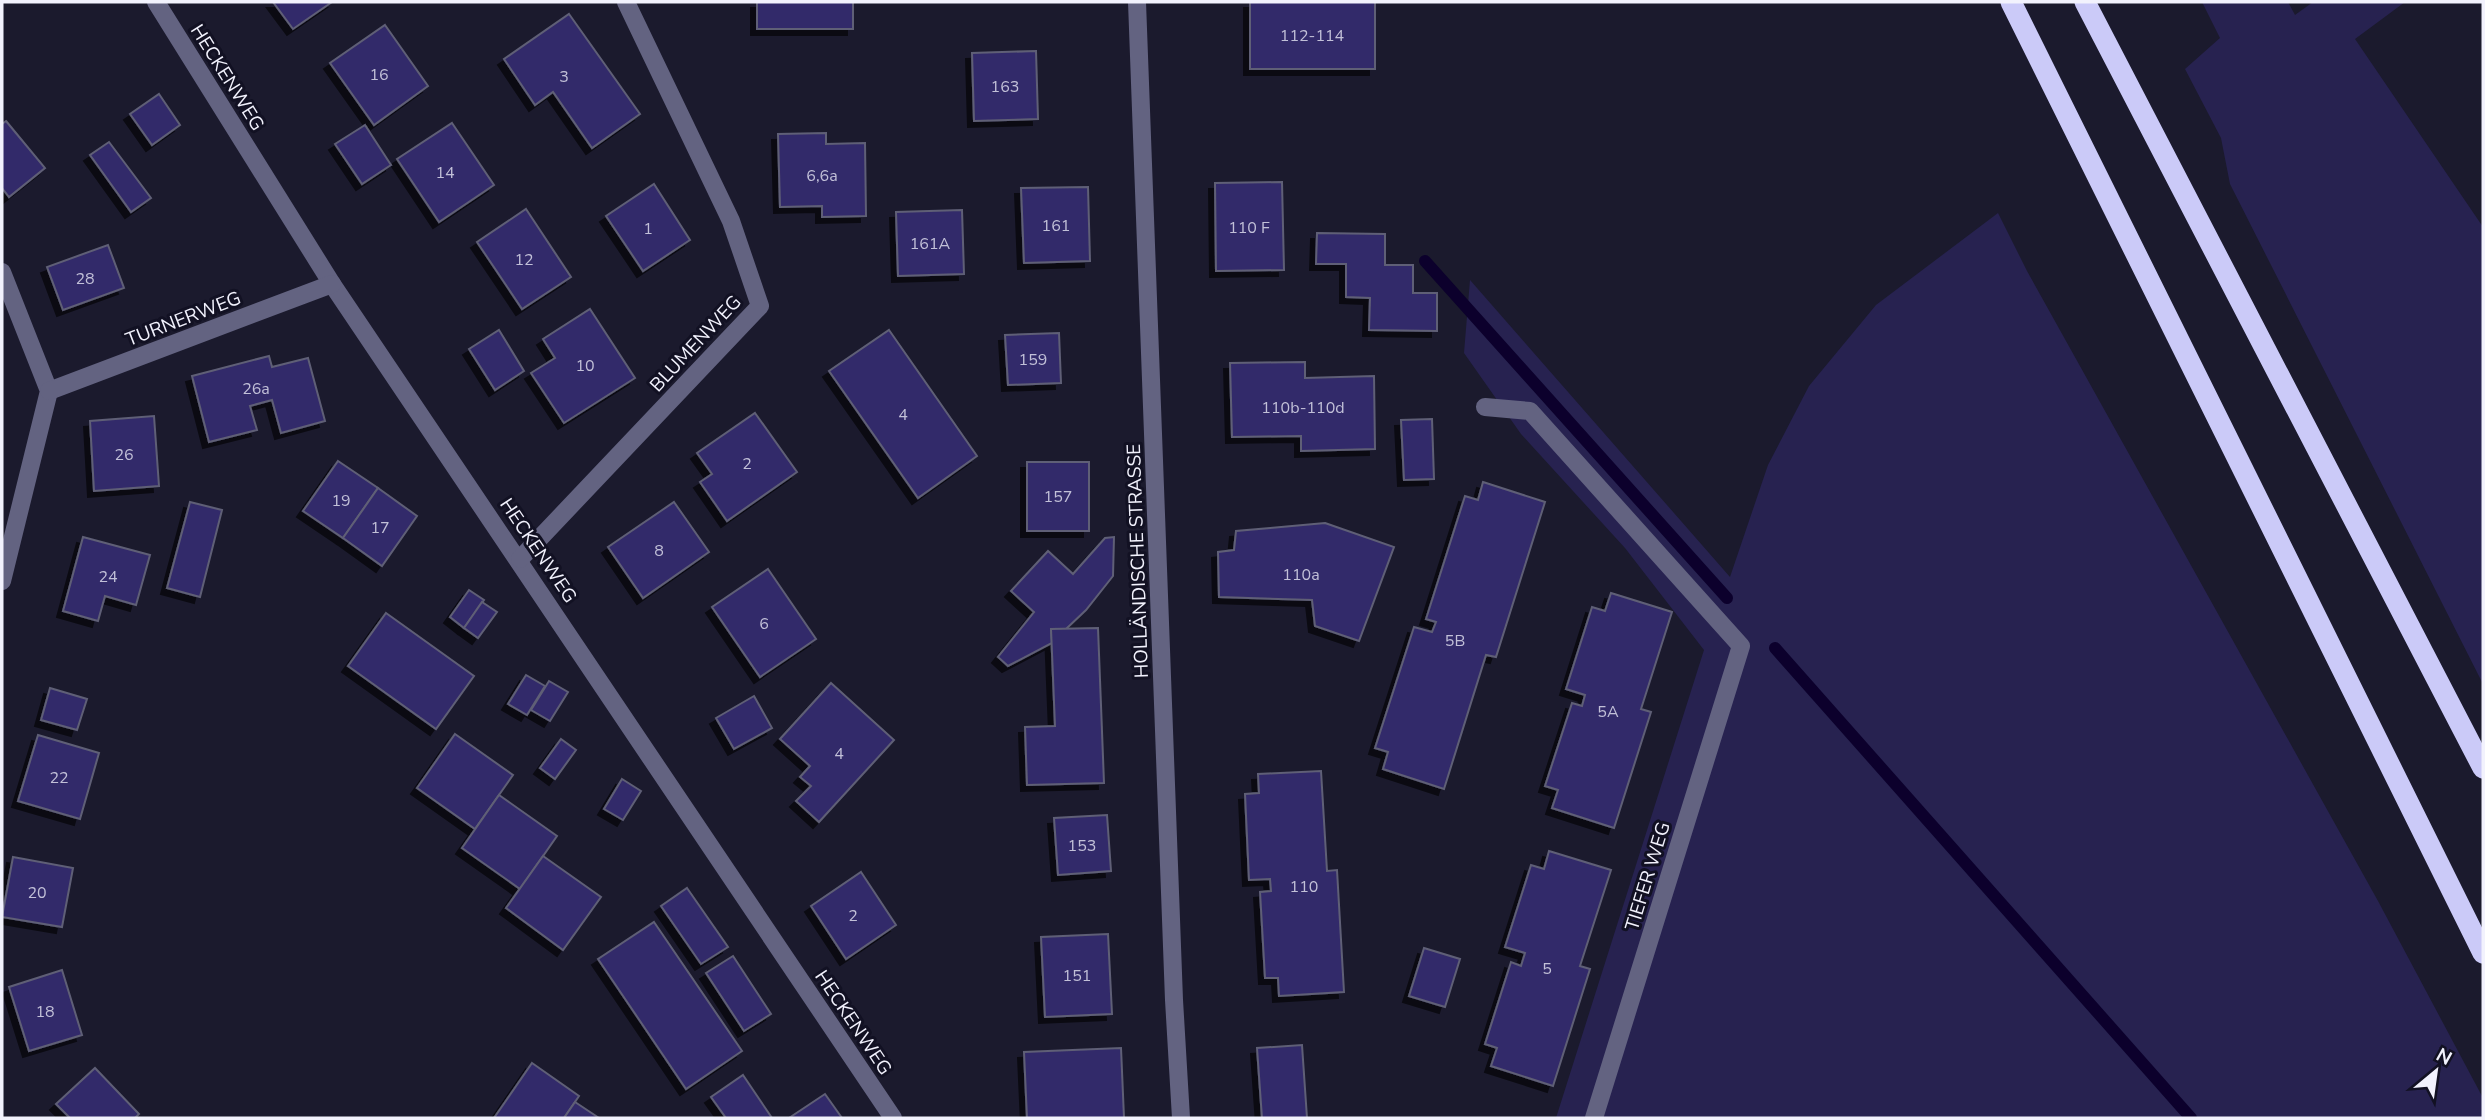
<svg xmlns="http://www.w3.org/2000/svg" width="2485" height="1120" font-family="'Nunito Sans',sans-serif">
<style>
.green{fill:#272250}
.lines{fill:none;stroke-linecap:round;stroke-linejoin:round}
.stream{stroke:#0c002c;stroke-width:12}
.building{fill:#332a6a;stroke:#5f5f76;stroke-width:2;filter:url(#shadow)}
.minor{stroke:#636381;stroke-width:18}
.highway{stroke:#cbcaf8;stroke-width:21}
.labels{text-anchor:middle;stroke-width:6;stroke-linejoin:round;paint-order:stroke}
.number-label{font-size:16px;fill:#c2c0d8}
.street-label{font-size:19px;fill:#f2f2fd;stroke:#121123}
</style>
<defs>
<filter id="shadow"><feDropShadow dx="-6" dy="6" stdDeviation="0" flood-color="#0009"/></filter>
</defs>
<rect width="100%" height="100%" fill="#1b1a2d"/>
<g class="green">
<polygon points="2202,2 2288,2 2295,15 2313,2 2405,2 2355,39 2483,227 2483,684 2230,184 2221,138 2185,69 2220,38"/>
<polygon points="1998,213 2027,271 2378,901 2483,1098 2483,1118 1556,1118 1704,650 1625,548 1521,434 1464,353 1470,280 1730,577 1768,465 1809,386 1876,305"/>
</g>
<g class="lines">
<g class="stream">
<polyline points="1425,261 1727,598"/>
<polyline points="1775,648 2191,1118"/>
</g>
</g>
<g class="building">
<polygon points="273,2 332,2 293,29"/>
<rect x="757" y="2" width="96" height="27"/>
<rect x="1250" y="2" width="125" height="67"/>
<polygon points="569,14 640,114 592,148 553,92 535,105 504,59"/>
<polygon points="385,25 428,86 374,125 330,63"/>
<polygon points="1036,51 1038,119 974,121 972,53"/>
<polygon points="159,94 180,125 152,145 130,114"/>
<polygon points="6,121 45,168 9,197 2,188 2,124"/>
<polygon points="452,123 494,185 439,222 397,159"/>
<polygon points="365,125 391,165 362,184 335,144"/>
<polygon points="826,133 826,144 865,143 866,216 822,217 822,206 780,207 778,134"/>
<polygon points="109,142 151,198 131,212 90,155"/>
<polygon points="1282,182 1284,270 1216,271 1215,183"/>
<polygon points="654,184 690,240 643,271 606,216"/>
<polygon points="1088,187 1090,261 1024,263 1021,188"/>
<polygon points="526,209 571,277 522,309 477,242"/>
<polygon points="962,210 964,274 898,276 896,212"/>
<polygon points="1317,233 1385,234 1385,265 1413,265 1413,293 1437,293 1437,331 1369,330 1370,298 1346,297 1346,264 1316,264"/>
<polygon points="108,245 124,288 63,310 47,267"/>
<polygon points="590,309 635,378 564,423 531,373 555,358 543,339"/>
<polygon points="499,330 524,371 495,390 469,349"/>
<polygon points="889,330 977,456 918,498 829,371"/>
<polygon points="1059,333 1061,383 1008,385 1005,335"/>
<polygon points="269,356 272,367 308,358 325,421 281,433 272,400 250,406 257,430 209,442 192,376"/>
<polygon points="1305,362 1305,378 1374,376 1375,449 1301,451 1301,436 1232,437 1230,363"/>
<polygon points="755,413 797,472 727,521 700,482 712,474 697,453"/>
<polygon points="154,416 159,486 94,491 90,421"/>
<polygon points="1432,419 1434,479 1404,480 1401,420"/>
<polygon points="338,461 378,488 343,538 303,511"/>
<rect x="1027" y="462" width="62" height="69"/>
<polygon points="1483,482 1545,502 1496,657 1486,655 1444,789 1383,769 1388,752 1375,748 1414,627 1432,632 1436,622 1426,619 1465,496 1478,500"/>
<polygon points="378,488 417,516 382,566 343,538"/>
<polygon points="190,502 222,510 200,597 167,588"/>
<polygon points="674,502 709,552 643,598 608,547"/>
<polygon points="1325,523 1394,547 1359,641 1315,626 1312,600 1219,597 1218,552 1234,550 1236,531"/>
<polygon points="83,537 150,555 136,605 105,596 98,621 63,611"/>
<polygon points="1114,537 1113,576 1086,610 1066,629 1051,629 1052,643 1008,666 998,657 1034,612 1011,591 1048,551 1073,574 1105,538"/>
<polygon points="768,569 816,639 760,677 712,607"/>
<polygon points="469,590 484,600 464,628 450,617"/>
<polygon points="1611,593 1672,612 1641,709 1651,712 1614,828 1552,808 1558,790 1545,786 1572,703 1582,706 1585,695 1566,689 1592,607 1605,611"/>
<polygon points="482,602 497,612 478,638 464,628"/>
<polygon points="386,613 474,676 436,729 348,666"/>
<polygon points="1098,628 1104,783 1027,785 1025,727 1055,726 1051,629"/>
<polygon points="526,675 545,686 527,715 508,704"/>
<polygon points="549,681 568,692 550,721 531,710"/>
<polygon points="831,683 894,740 819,822 796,801 811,786 800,777 810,766 780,739"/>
<polygon points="50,688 87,699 77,730 41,720"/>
<polygon points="754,696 772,728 734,749 716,718"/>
<polygon points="455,734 513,775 475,829 417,788"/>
<polygon points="38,735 99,753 80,819 18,801"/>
<polygon points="561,739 576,750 555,779 540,768"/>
<polygon points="1321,771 1327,871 1337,870 1344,992 1279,996 1278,978 1265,978 1260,892 1271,891 1270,879 1249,880 1245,794 1259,793 1258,774"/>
<polygon points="622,779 641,791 623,820 604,809"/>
<polygon points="499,795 557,836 520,889 462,848"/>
<polygon points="1107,815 1111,871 1058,875 1054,818"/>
<polygon points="1549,851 1611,870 1580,966 1590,969 1553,1086 1491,1066 1497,1048 1485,1044 1511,962 1521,966 1525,953 1505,947 1531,865 1544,869"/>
<polygon points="543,856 601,897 563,950 506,908"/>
<polygon points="13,857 73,868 62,927 2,917"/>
<polygon points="861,872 896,925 846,959 811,906"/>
<polygon points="687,888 728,947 701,964 661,906"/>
<polygon points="654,922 742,1051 686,1089 598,959"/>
<polygon points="1108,934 1112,1014 1045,1017 1041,937"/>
<polygon points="1424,948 1460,959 1445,1007 1409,996"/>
<polygon points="733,956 771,1014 744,1031 706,973"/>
<polygon points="62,970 82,1035 29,1051 9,987"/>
<polygon points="1302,1045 1307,1118 1262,1118 1257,1048"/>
<polygon points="1121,1048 1124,1118 1027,1118 1024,1052"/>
<polygon points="532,1063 579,1096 575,1102 564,1118 494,1118"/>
<polygon points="95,1068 139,1114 135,1118 70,1118 56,1104"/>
<polygon points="743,1075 772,1118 726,1118 711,1097"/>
<polygon points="825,1094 842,1118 789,1118"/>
<polygon points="575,1102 599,1118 564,1118"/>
</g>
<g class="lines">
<g class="minor">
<polyline points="156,2 332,284 893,1118"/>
<polyline points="1137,2 1174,1000 1181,1118"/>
<polyline points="2,272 49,391 2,581"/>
<polyline points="49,391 332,284"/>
<polyline points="1485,407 1530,411 1741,646 1594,1118"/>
<polyline points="520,559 760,306 731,221 626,2"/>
</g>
<g class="highway">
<polyline points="2011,2 2483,953"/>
<polyline points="2085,2 2483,768"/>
</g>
</g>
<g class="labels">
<g class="number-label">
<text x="1312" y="41">112-114</text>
<text x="379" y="80">16</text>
<text x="564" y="82">3</text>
<text x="1005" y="92">163</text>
<text x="445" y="178">14</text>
<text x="822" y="181">6,6a</text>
<text x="1056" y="231">161</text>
<text x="1249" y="233">110 F</text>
<text x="648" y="234">1</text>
<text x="930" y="249">161A</text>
<text x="524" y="265">12</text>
<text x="85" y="284">28</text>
<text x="1033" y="365">159</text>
<text x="585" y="371">10</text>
<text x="256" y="394">26a</text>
<text x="1303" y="413">110b-110d</text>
<text x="903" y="420">4</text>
<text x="124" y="460">26</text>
<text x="747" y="469">2</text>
<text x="1058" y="502">157</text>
<text x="341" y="506">19</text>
<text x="380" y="533">17</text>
<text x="659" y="556">8</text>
<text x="1301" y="580">110a</text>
<text x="108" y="582">24</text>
<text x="764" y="629">6</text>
<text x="1455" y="646">5B</text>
<text x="1608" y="717">5A</text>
<text x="839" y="759">4</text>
<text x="59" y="783">22</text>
<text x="1082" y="851">153</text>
<text x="1304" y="892">110</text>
<text x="37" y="898">20</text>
<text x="853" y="921">2</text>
<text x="1547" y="974">5</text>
<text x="1077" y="981">151</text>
<text x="45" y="1017">18</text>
</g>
<g class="street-label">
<text transform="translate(228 77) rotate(58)" y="7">HECKENWEG</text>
<text transform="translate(183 318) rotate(-21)" y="7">TURNERWEG</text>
<text transform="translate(695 343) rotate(-47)" y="7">BLUMENWEG</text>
<text transform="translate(539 550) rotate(56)" y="7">HECKENWEG</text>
<text transform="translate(1137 561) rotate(-92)" y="7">HOLLÄNDISCHE STRASSE</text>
<text transform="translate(1647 876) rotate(-73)" y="7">TIEFER WEG</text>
<text transform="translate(854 1022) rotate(56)" y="7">HECKENWEG</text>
</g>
</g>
<rect width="2485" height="1120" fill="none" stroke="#f2f2fd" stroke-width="7"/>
<g transform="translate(2436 1071) rotate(29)" stroke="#121123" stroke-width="5" paint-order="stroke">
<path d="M0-5L12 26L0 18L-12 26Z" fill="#f2f2fd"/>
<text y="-10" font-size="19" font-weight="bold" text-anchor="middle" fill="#f2f2fd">N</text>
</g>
</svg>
